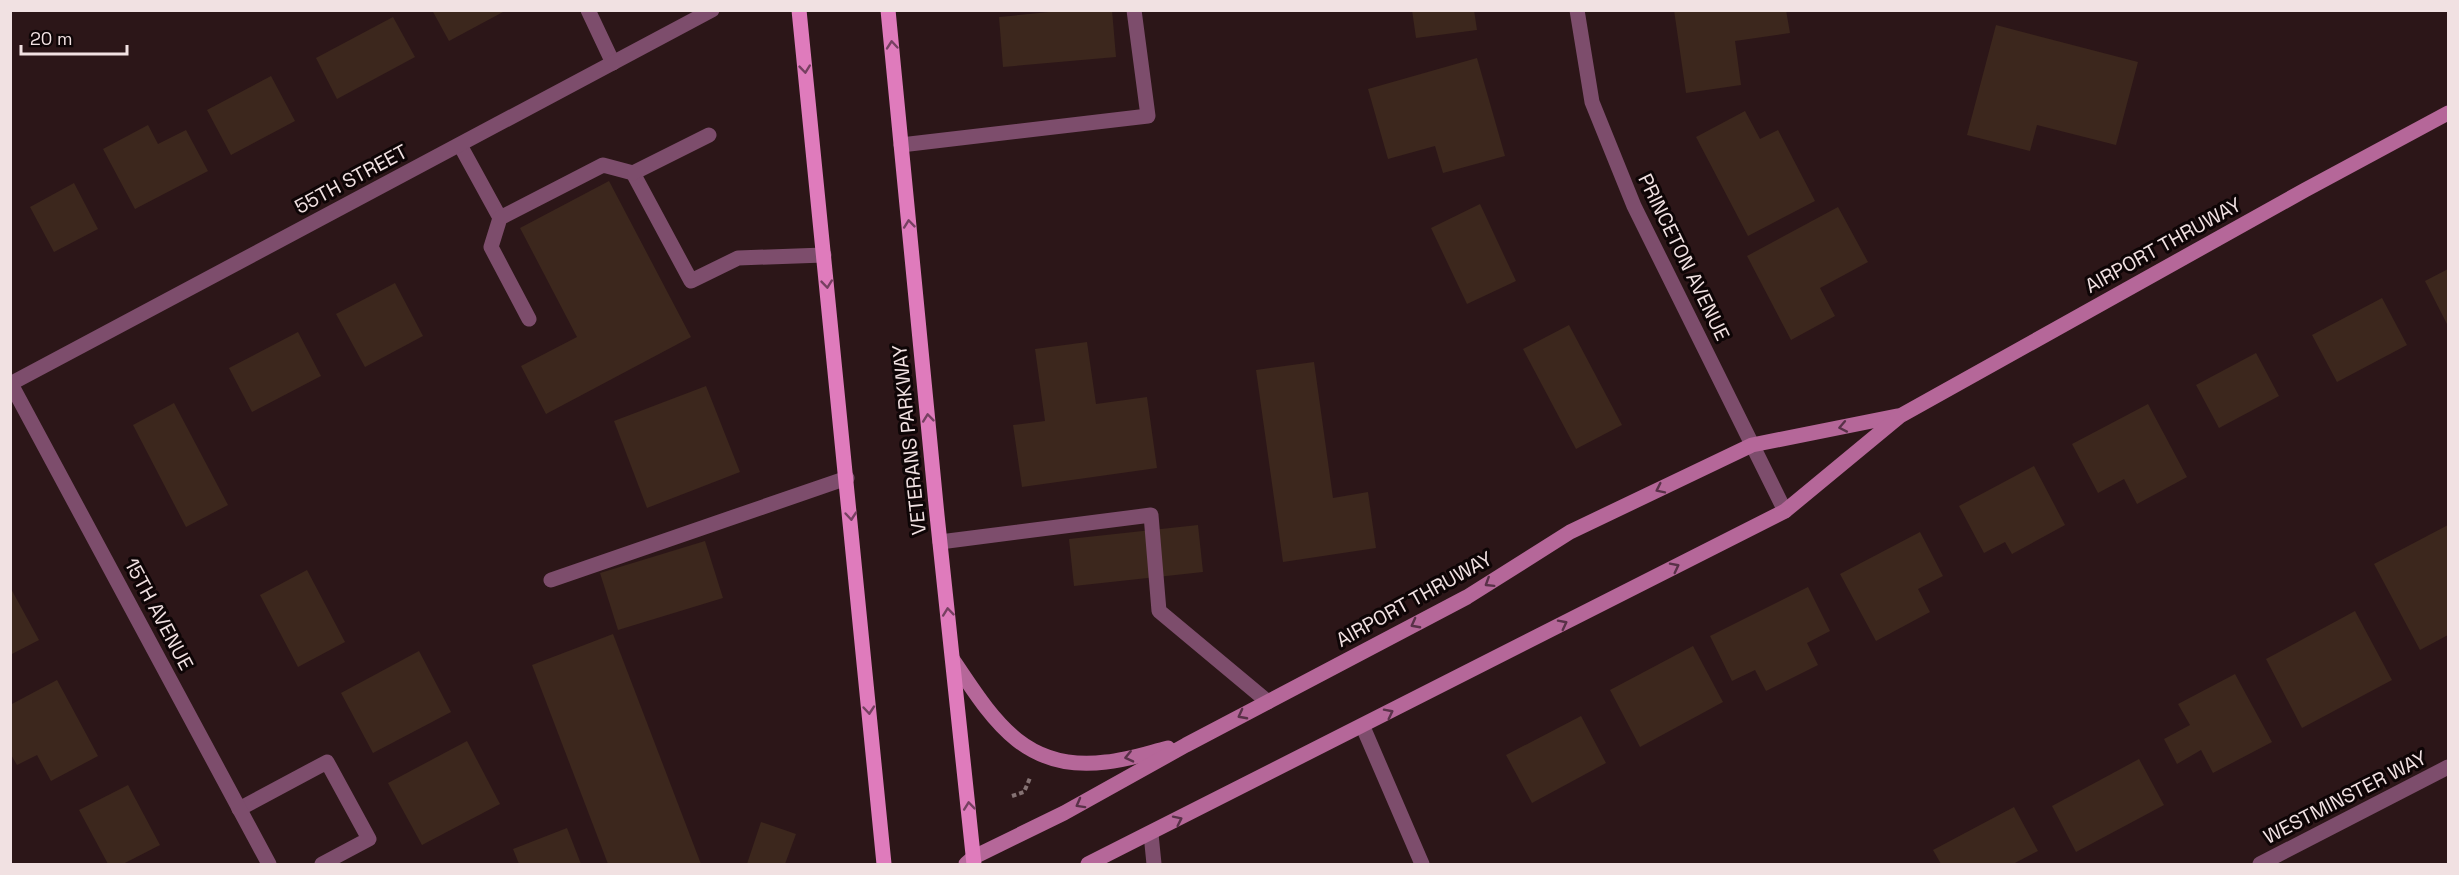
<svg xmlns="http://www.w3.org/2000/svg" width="2459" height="875" font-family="'Space Grotesk',sans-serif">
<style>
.building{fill:#3c271d}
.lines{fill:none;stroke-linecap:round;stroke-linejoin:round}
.path{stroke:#857273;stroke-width:4;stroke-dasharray:4.5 3;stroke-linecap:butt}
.lane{stroke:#7d4d6c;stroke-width:15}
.street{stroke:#7d4d6c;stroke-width:15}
.secondary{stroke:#b56799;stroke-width:15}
.primary{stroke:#df7bbc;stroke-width:15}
.oneway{stroke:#764061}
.oneway2{stroke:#593148}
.labels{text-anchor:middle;stroke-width:6;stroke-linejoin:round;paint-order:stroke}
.street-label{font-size:20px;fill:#f1e1e2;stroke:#0e0506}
</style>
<rect width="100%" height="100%" fill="#2c1618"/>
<g class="building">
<polygon points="432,10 502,10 503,12 449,41"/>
<polygon points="1070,10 1112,10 1116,57 1003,67 999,17"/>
<polygon points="1412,10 1474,10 1477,30 1416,38"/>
<polygon points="1674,10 1786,10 1790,33 1735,41 1741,85 1686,93"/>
<polygon points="393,17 415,57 337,99 316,58"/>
<polygon points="1996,25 2138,62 2116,145 2037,125 2030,151 1967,135"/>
<polygon points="1477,58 1505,156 1443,173 1435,146 1388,159 1368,89"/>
<polygon points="271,76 295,121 231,155 207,110"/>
<polygon points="1745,111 1760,139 1778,130 1815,201 1748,236 1696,137"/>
<polygon points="148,125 158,144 186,130 208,171 135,209 103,149"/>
<polygon points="609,181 691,337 546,414 521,366 577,337 520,228"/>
<polygon points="74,183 98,229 54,252 30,207"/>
<polygon points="1480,204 1516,281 1467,304 1431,228"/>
<polygon points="1838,207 1868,262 1820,288 1835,316 1791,340 1747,256"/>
<polygon points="2448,269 2448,326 2425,281"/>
<polygon points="395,283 423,336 365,367 336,314"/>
<polygon points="2382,298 2407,345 2337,382 2312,335"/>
<polygon points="1569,325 1622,425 1576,449 1523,349"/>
<polygon points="298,332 321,376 252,412 229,368"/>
<polygon points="1087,342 1096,404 1147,397 1157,468 1022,487 1013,425 1045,421 1035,349"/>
<polygon points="2256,353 2279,396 2219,428 2196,385"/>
<polygon points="1314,362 1333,498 1368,492 1376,548 1283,562 1256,370"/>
<polygon points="706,386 740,472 647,508 614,421"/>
<polygon points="174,403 228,505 186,527 133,425"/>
<polygon points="2148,404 2187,477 2137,504 2124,479 2098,493 2072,444"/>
<polygon points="2034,466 2065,525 2012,554 2005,542 1984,553 1959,506"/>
<polygon points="1198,525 1203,572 1074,586 1069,539"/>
<polygon points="2448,525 2448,635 2420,650 2374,564"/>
<polygon points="1920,532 1943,576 1918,589 1930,612 1876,641 1840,574"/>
<polygon points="705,541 723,598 618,630 600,573"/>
<polygon points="307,570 345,642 298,667 260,595"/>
<polygon points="10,587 39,640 10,655"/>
<polygon points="1808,587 1830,631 1807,643 1818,665 1766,691 1755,670 1732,681 1710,636"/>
<polygon points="2355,611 2392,680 2302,728 2266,659"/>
<polygon points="613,634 701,864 608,864 532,665"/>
<polygon points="1693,646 1723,702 1640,747 1610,690"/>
<polygon points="419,651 451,712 373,753 341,693"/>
<polygon points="2235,674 2272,742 2213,773 2201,750 2177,764 2164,739 2190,725 2178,704"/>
<polygon points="57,680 98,756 51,781 37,755 17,765 10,753 10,705"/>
<polygon points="1581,716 1606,763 1532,803 1506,755"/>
<polygon points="467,741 500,804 422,845 388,783"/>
<polygon points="2139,759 2164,805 2076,852 2052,806"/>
<polygon points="128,785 160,845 123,864 108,864 79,810"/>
<polygon points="2014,807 2038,851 2013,864 1941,864 1933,850"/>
<polygon points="761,822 796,834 785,864 747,864"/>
<polygon points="567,828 581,864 519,864 513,849"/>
</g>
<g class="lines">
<polyline class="path" points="1012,796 1024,792 1030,778"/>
<g class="lane">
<polyline points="588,10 613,63"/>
<polyline points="460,145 500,218"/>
<polyline points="901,145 1148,116 1134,10"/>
<polyline points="633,173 691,281 738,258 824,255"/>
<polyline points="529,319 491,247 500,218 603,165 633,173 709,135"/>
<polyline points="940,542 1151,515 1159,611 1268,702"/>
<polyline points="551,580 847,478"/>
<polyline points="239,809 327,762 369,839 322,864"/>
<polyline points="1151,834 1154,864"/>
</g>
<g class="street">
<polyline points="1577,10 1592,102 1634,206 1785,511"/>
<polyline points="10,384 712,10"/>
<polyline points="11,384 269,864"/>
<polyline points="1363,727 1422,864"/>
<polyline points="2260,864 2448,767"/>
</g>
<g class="secondary">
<path d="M 953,660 C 992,718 1024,773 1106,762 C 1127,760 1148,753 1168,748"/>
<polyline points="966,864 974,857 1064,813 1186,745 1467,597 1570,532 1752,445 1897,416"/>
<polyline points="1088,864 1785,511 1900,416 2305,190 2448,113"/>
</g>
<g class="primary">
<polyline points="799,10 884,864"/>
<polyline points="888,10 937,515 974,864"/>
</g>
</g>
<defs><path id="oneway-chevron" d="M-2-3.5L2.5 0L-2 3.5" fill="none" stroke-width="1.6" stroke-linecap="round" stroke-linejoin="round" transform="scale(1.5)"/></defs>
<g class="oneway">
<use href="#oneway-chevron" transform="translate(892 45) rotate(-95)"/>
<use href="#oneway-chevron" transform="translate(805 69) rotate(84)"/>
<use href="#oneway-chevron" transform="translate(909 224) rotate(-96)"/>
<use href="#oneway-chevron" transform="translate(827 284) rotate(84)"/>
<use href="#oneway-chevron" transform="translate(928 418) rotate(-96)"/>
<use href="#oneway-chevron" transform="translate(851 516) rotate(85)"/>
<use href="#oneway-chevron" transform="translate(948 612) rotate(-96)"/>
<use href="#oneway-chevron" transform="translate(869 710) rotate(85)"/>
<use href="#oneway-chevron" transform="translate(969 806) rotate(-96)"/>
</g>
<g class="oneway2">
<use href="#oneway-chevron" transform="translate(1843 427) rotate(169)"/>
<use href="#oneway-chevron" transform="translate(1660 489) rotate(154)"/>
<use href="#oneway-chevron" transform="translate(1675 567) rotate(-27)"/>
<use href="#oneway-chevron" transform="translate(1489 583) rotate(148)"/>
<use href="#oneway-chevron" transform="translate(1415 624) rotate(152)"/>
<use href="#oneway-chevron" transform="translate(1563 624) rotate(-27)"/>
<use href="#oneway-chevron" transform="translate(1389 713) rotate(-27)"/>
<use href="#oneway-chevron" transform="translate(1242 715) rotate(152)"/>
<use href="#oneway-chevron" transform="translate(1129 757) rotate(167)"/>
<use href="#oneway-chevron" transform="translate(1080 804) rotate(151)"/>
<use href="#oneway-chevron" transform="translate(1178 820) rotate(-26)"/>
</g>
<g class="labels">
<g class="street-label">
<text transform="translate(351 179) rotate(-28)" y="7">55TH STREET</text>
<text transform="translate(2163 245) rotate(-29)" y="7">AIRPORT THRUWAY</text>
<text transform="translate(1684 257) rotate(64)" y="7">PRINCETON AVENUE</text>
<text transform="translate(909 440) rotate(-96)" y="7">VETERANS PARKWAY</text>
<text transform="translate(1414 599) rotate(-29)" y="7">AIRPORT THRUWAY</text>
<text transform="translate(159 614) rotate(62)" y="7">15TH AVENUE</text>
<text transform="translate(2345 797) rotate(-27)" y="7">WESTMINSTER WAY</text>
</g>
</g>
<rect width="2459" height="875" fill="none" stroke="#f1e1e2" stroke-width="24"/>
<path d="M21 45v9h106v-9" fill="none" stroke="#f1e1e2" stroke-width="3"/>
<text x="30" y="45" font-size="18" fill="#f1e1e2" stroke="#0e0506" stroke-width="4.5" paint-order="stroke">20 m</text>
</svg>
